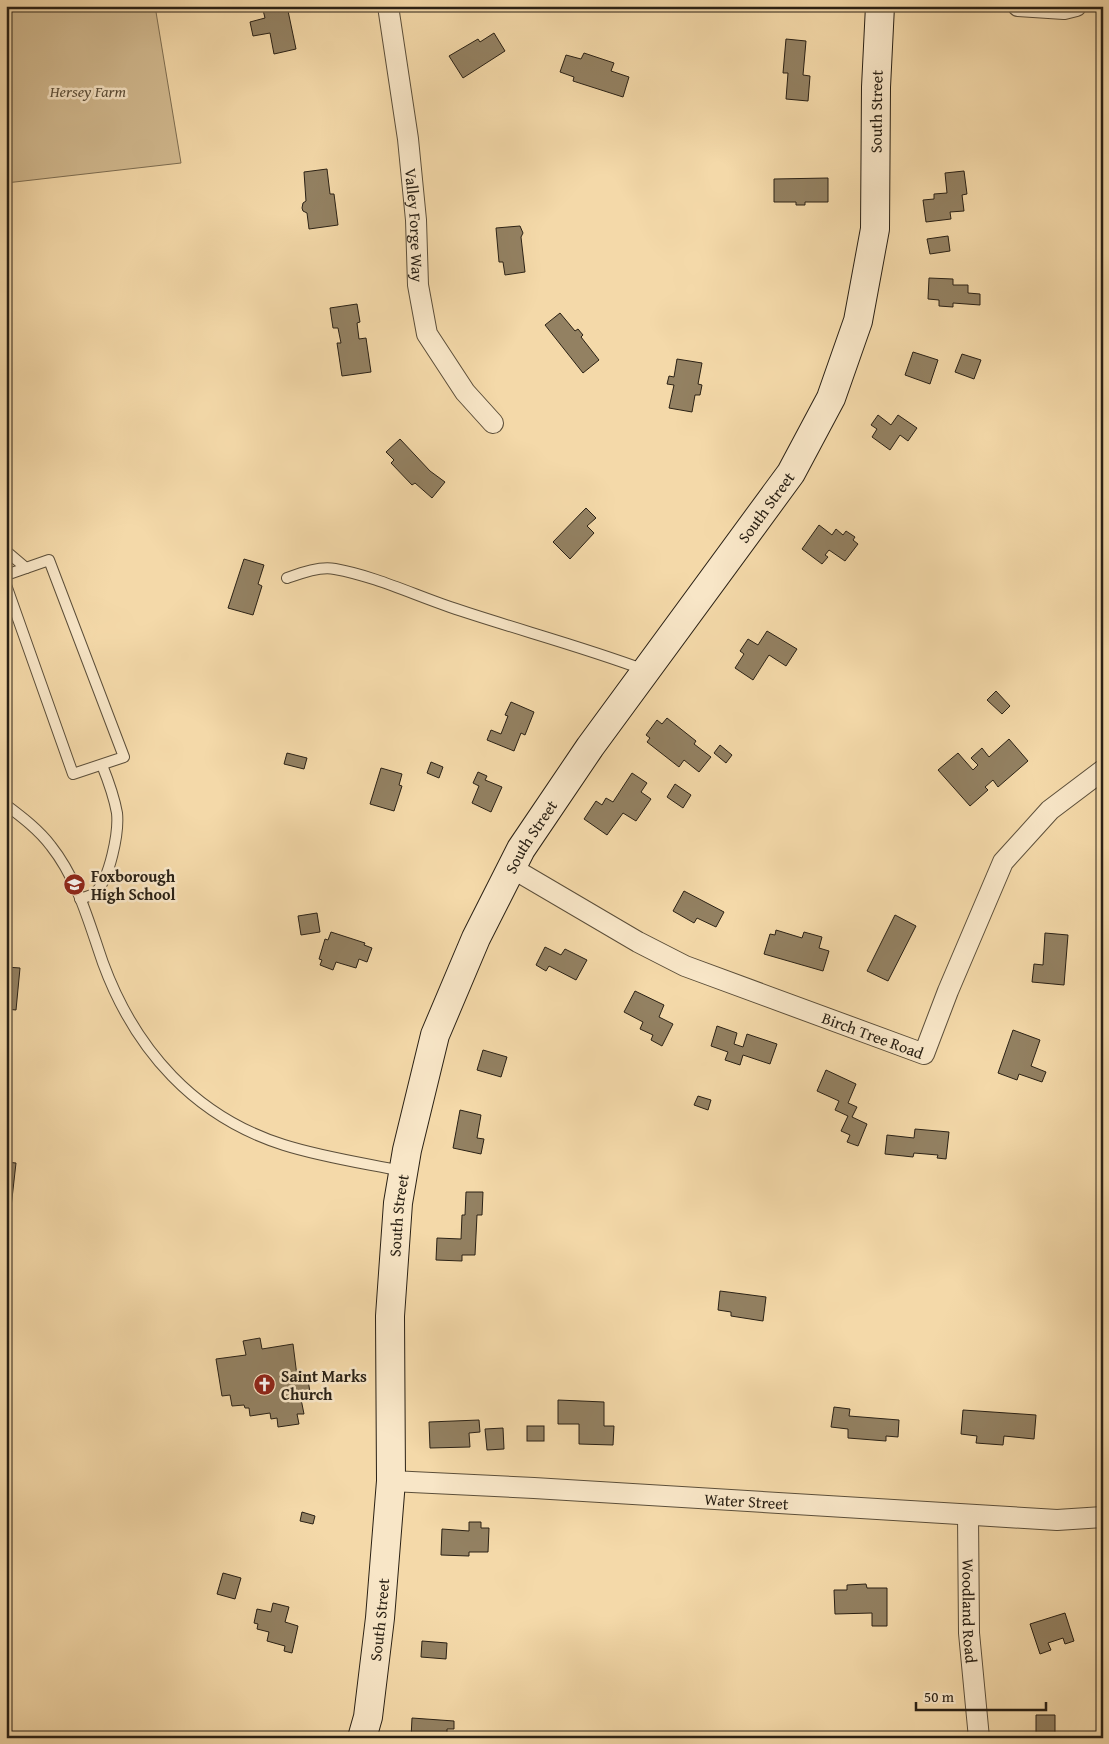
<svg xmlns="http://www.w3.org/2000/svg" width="1109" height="1744" font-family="'Gentium Book Plus',serif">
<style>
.green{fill:#d2ba90;stroke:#7e6e52}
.building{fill:#938162;stroke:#2a2115}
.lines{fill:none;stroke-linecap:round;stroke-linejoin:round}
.service-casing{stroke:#5c4f3a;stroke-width:12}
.minor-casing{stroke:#5c4f3a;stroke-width:22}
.secondary-casing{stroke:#2a2115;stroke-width:30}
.service{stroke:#f8e6c7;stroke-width:10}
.minor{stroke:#f8e6c7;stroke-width:20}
.secondary{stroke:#f8e6c7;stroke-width:28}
.labels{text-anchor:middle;stroke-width:5;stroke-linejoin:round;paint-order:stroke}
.park-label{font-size:16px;font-style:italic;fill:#5c4f3a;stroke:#f8e6c7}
.street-label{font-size:16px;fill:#2a2115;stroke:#f8e6c7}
.poi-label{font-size:16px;font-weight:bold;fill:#2a2115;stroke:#f8e6c7;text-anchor:start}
</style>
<rect width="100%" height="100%" fill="#f4d9a9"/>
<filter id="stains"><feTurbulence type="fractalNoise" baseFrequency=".004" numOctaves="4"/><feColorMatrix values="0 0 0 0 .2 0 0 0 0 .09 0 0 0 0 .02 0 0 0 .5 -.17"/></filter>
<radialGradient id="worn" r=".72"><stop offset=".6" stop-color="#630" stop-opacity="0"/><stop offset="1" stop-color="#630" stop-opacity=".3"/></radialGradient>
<polygon class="green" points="6,6 155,6 181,163 6,183"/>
<g class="building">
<polygon points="262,6 287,6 296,49 274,54 270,33 253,36 250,22 265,18"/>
<polygon points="494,33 505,51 463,78 449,56 478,39 480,42"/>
<polygon points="786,39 806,41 803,75 810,76 808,101 786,99 788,73 783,73"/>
<polygon points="584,53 614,63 611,71 629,77 623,97 573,81 574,77 560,72 566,55 581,59"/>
<polygon points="327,169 330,194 334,194 338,225 309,229 307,213 303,211 302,208 303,203 306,201 304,172"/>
<polygon points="964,171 967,194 962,195 964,211 950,212 951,219 926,222 923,200 934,199 934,194 947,193 945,173"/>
<polygon points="828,178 828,202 805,202 805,205 796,205 796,202 774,202 774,179"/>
<polygon points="520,226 523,233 521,237 525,272 505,275 503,262 499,262 496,228"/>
<polygon points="948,236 950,251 930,254 927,239"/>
<polygon points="929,278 953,279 953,285 968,285 968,293 980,294 980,305 953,303 953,307 939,306 939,300 928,299"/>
<polygon points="357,304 360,322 357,323 359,339 366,338 371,372 342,376 337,343 341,343 338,328 333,328 330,308"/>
<polygon points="560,313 575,331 578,329 583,335 581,337 599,360 583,373 545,325"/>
<polygon points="913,352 938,360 930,384 905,375"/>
<polygon points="962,354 981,360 974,379 955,372"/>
<polygon points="677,359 702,363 698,384 702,385 700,395 695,395 692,412 669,408 674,385 667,384 669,376 674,377"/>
<polygon points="878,415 891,425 898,415 917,428 908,441 900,435 890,450 872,437 877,429 871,425"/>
<polygon points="400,439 430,471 445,482 432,498 415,483 412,485 391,463 394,460 386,452"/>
<polygon points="586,508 596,518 587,526 594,533 570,559 553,542"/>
<polygon points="819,525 832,535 836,529 843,535 846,531 855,537 853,540 858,544 845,561 829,550 825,555 828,557 822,564 802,549"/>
<polygon points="244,559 264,565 258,584 262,586 253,615 228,608"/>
<polygon points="767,631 797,649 786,666 769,655 753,680 735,668 744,654 740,651 748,639 758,645"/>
<polygon points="996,691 1010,706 1002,714 987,700"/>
<polygon points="511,702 534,712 525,735 521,733 514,751 487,740 491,730 501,734 508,716 505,715"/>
<polygon points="667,718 696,741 694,744 711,757 699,772 684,760 679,767 647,742 650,738 646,735 657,720 662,724"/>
<polygon points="1009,739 1028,761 998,787 993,780 985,787 988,790 970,806 938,770 958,753 973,770 978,765 971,758 982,748 989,757"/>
<polygon points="720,745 732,755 726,763 714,753"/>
<polygon points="287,753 307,758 304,769 284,764"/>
<polygon points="431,762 443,767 439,778 427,773"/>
<polygon points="381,768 402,774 399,785 402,786 394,811 370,804"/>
<polygon points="478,772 487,776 485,780 502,787 491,812 472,803 479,786 473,783"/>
<polygon points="632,773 647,783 641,792 651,799 636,821 623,813 607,835 584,819 596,801 602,805 606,798 613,802"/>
<polygon points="675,784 691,795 683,808 667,797"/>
<polygon points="684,891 724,912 716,927 697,918 694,923 673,911"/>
<polygon points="317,913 320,932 301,935 298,916"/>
<polygon points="895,915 916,926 888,981 867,971"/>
<polygon points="776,930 802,938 804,932 822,937 819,948 829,951 823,971 764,954 770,934 775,935"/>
<polygon points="331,932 365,943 364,945 372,948 367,962 359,959 356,968 336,962 333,970 320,965 322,960 319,959 325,939 328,940"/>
<polygon points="1045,933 1068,935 1064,985 1032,982 1034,964 1043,965"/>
<polygon points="545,947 561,955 565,949 587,960 576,980 549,966 546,971 536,965"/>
<polygon points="6,967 20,968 16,1010 6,1009"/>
<polygon points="635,991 664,1005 659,1017 673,1024 662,1046 651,1040 653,1035 640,1029 643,1022 624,1012"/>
<polygon points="717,1026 737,1033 734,1044 743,1047 747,1034 777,1044 770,1064 743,1055 740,1065 725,1060 728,1052 711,1046"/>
<polygon points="1013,1030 1040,1040 1031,1066 1046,1072 1042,1082 1019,1074 1017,1080 998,1073"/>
<polygon points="483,1050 507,1057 501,1077 477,1070"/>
<polygon points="826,1070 856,1084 848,1103 857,1107 852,1117 867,1124 858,1146 847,1142 850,1135 841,1131 848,1116 835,1110 839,1101 817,1091"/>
<polygon points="698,1096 711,1100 708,1110 694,1105"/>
<polygon points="460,1110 481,1115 477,1138 484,1139 481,1154 453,1148"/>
<polygon points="915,1129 949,1132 946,1159 937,1158 938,1155 914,1153 913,1157 885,1154 887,1135 914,1138"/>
<polygon points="6,1162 16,1163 6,1252"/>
<polygon points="466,1192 483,1192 482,1215 477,1215 475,1255 462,1255 462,1261 436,1260 437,1238 461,1239 462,1215 465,1215"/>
<polygon points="720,1291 766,1297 763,1321 731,1316 731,1312 718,1310"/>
<polygon points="260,1338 262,1349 293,1344 297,1376 307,1374 311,1398 301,1399 304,1414 297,1414 299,1424 278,1427 277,1418 271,1419 270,1413 250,1416 249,1408 245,1408 244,1405 232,1406 230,1395 222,1396 216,1359 246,1355 243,1341"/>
<polygon points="558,1400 604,1402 604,1426 614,1426 613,1445 579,1444 579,1424 558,1424"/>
<polygon points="834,1407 850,1409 849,1416 899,1420 898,1437 886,1436 886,1441 848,1438 848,1429 831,1427"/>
<polygon points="963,1410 1036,1415 1034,1439 1004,1436 1003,1445 976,1443 977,1436 961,1434"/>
<polygon points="479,1420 480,1432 469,1433 470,1447 430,1448 429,1422"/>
<rect x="527" y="1426" width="17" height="15"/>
<polygon points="503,1428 504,1449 487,1450 485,1429"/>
<polygon points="302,1512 315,1516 313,1524 300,1521"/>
<polygon points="469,1522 481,1522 481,1528 489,1528 488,1552 469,1552 469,1556 441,1555 442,1529 469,1531"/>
<polygon points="223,1573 241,1578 235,1599 217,1594"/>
<polygon points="866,1584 867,1588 887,1588 887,1626 872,1626 872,1613 835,1614 834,1590 847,1590 847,1585"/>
<polygon points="273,1603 289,1607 285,1622 298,1626 292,1653 284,1651 285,1646 267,1641 269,1632 257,1629 258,1624 254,1623 257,1609 271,1612"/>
<polygon points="1065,1613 1074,1641 1065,1644 1063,1638 1048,1643 1051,1650 1040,1654 1030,1624"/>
<polygon points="422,1641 447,1643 446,1659 421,1657"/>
<polygon points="1036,1715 1055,1715 1055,1736 1070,1736 1070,1738 1036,1738"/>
<polygon points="412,1718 454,1721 454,1729 447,1729 447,1738 411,1738"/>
</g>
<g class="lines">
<defs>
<g id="service">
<polyline points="6,483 6,540"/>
<polyline points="6,551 26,568"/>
<polyline points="6,575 49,560 124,757 73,774 6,585"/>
<path d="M 287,578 C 301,573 320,566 335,569 C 374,576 412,594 450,607 C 515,629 581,646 645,670"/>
<path d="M 6,805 C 22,817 39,830 51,846 C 78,880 89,923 103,963 C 135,1050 195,1117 284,1145 C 322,1157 363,1163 402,1171"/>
<path d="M 80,899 C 85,897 91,896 95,893 C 110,879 119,832 117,813 C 114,796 108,780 102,765"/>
</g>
<g id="minor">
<path id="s1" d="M 388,6 L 408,139 L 416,220 L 418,285 L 427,334 L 465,392 L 493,423"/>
<polyline points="1018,6 1064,9 1076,6"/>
<path id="s2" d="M 512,868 L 638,942 L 685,966 L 924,1054 L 948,991 L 1003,862 L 1050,810 L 1103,770"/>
<path id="s3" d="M 391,1481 L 534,1488 L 1057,1520 L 1103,1517"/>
<path id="s4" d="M 968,1515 L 969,1633 L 979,1738"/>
</g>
<g id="secondary">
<path id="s5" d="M 362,1738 L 368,1717 L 380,1618 L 391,1481 L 390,1316 L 398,1203 L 407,1150 L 435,1035 L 476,938 L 521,849 L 590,747 L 791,473 L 831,398 L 858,321 L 875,229 L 876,87 L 880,6"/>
</g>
</defs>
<use href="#service" class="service-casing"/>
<use href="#minor" class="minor-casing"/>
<use href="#secondary" class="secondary-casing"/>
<use href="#service" class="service"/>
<use href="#minor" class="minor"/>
<use href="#secondary" class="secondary"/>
</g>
<defs>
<symbol id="school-disc" viewBox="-11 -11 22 22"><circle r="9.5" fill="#8f2418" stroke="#f8e6c7"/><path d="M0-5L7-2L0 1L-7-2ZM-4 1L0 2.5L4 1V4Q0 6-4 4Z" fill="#fff"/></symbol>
<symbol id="church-disc" viewBox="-11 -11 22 22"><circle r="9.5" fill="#8f2418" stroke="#f8e6c7"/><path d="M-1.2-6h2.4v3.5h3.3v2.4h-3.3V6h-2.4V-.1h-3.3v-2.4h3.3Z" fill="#fff"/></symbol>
</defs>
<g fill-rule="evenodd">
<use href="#school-disc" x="62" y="872" width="25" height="25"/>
<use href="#church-disc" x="252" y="1372" width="25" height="25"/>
</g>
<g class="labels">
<g class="park-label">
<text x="88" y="97">Hersey Farm</text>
</g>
<g class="street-label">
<text dy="6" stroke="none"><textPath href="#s5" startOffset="1755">South Street</textPath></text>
<text dy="6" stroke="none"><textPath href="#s1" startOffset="221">Valley Forge Way</textPath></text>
<text dy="6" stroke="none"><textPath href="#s5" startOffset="1335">South Street</textPath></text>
<text dy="6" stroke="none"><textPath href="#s5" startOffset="930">South Street</textPath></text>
<text dy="6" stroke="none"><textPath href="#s2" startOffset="399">Birch Tree Road</textPath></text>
<text dy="6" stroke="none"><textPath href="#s5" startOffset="525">South Street</textPath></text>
<text dy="6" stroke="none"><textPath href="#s3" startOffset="356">Water Street</textPath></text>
<text dy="6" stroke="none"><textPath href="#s4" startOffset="96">Woodland Road</textPath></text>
<text dy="6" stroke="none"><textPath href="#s5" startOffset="120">South Street</textPath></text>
</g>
<g class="poi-label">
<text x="91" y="882">Foxborough<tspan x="91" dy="18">High School</tspan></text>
<text x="281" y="1382">Saint Marks<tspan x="281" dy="18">Church</tspan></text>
</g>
</g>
<rect width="1109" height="1744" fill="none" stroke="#f4d9a9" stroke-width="25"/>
<rect x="8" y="8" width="1094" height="1729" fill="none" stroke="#2a2115" stroke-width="2.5"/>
<rect x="12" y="12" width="1084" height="1719" fill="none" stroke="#2a2115"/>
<path d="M916 1702v8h130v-8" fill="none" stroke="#2a2115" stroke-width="2.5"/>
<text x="924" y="1702" font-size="15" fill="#2a2115" stroke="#f8e6c7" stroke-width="4" paint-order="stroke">50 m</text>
<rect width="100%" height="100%" filter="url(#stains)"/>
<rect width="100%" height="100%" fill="url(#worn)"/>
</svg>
